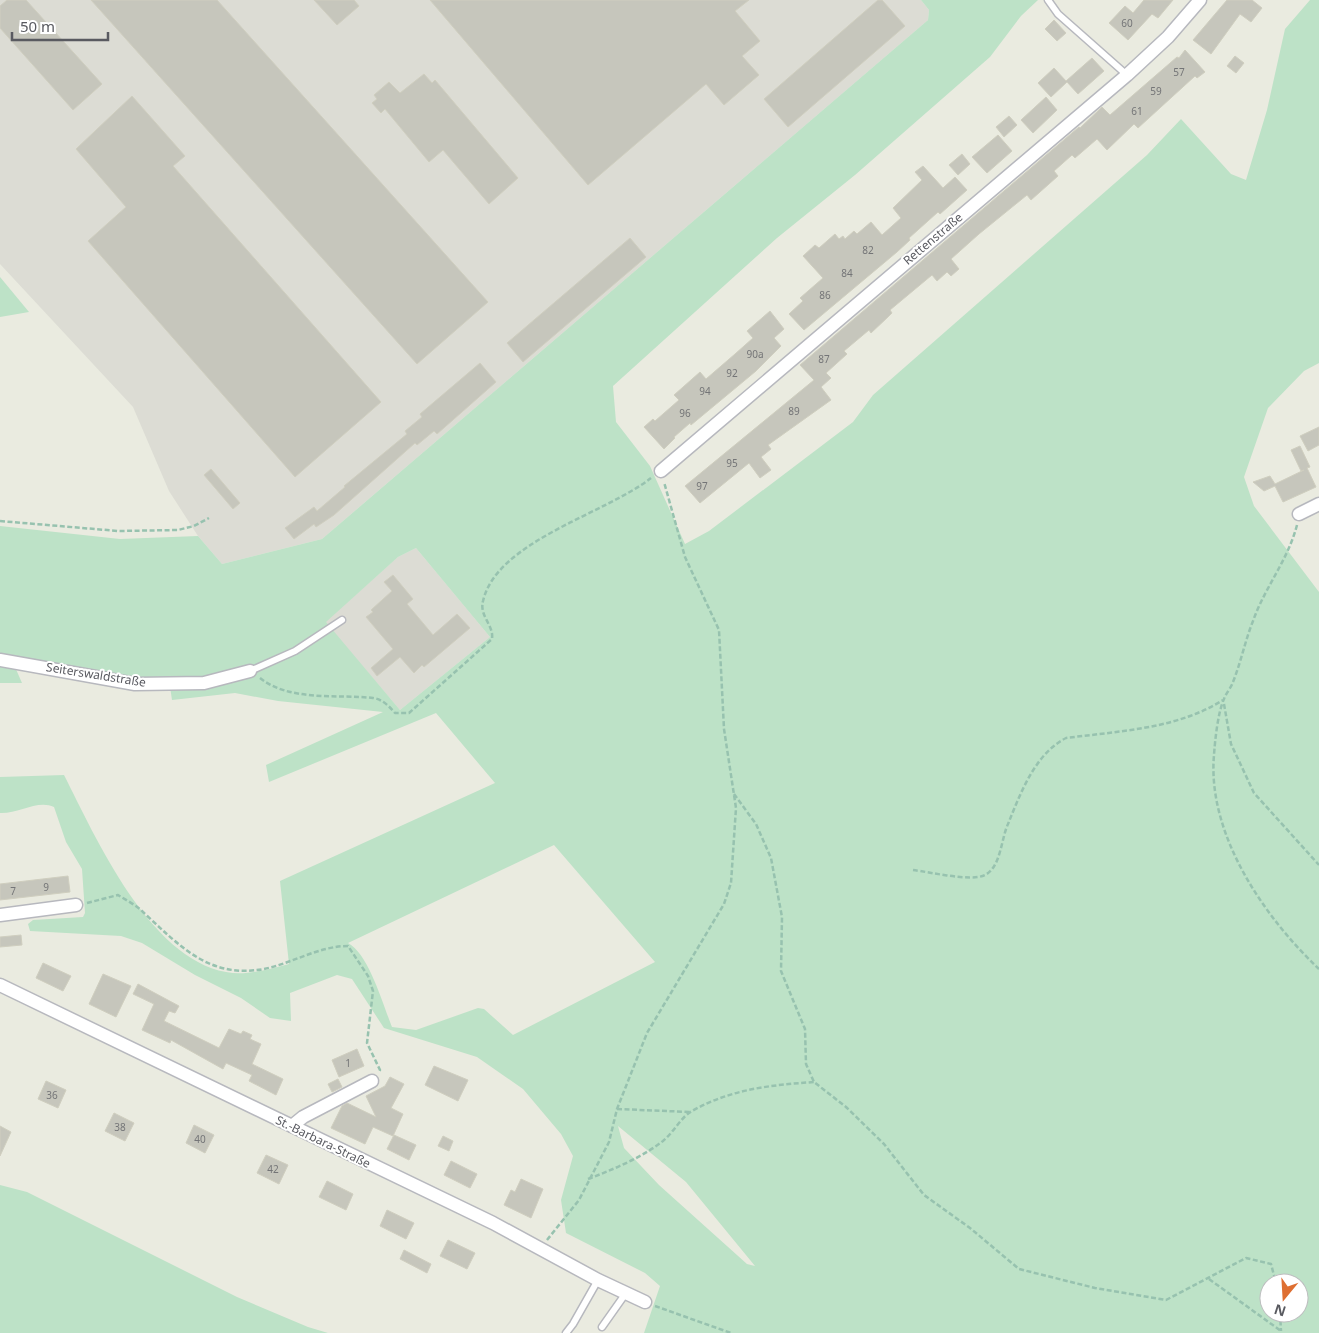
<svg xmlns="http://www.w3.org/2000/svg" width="1319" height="1333" font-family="'Noto Sans',sans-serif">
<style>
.industrial{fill:#dcdcd4}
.green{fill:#bde2c7;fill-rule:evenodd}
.building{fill:#c6c6bc;stroke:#cfcebf}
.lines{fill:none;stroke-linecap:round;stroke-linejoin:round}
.lane-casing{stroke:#b7b8be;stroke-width:9}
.street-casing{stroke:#b7b8be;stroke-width:15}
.path{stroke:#97c2af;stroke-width:2.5;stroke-dasharray:5 2.5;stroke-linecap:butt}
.lane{stroke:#fff;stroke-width:6}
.street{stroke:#fff;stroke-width:12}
.labels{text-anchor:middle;stroke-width:4;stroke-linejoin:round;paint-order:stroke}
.number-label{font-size:10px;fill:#747577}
.street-label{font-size:12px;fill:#595a60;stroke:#fff}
</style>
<rect width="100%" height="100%" fill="#eaebe0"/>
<g class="industrial">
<polygon points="0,0 921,0 929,10 928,20 322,539 222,564 198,536 169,491 133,407 0,264"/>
<polygon points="416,548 490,637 400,710 325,622 398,557"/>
</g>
<g class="green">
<path d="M 921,0 L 1038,0 L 1021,16 L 990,57 L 855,175 L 777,238 L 613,386 L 616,422 L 650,466 L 685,544 L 709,531 L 853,422 L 873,395 L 1147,155 L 1181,119 L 1231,174 L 1246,180 L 1267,110 L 1285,29 L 1310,0 L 1319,0 L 1319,363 L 1304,371 L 1268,408 L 1244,477 L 1254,506 L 1319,592 L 1319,1333 L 644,1333 L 660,1286 L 645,1273 L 566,1233 L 561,1200 L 573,1156 L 561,1134 L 523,1089 L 477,1057 L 384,1028 L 352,979 L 337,975 L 290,993 L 291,1021 L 270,1018 L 241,998 L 195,975 L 142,943 L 121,936 L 30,931 L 28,924 L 33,920 L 83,917 L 85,913 L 82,869 L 66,842 L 54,807 C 38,799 18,814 0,813 L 0,777 L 64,775 C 96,838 149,958 226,972 C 247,976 269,969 289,964 L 280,881 L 495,783 L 436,713 L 269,782 L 266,765 L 383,712 L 278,701 L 235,693 L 172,700 L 169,680 L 15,667 L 22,683 L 0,683 L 0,526 L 120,539 L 198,536 L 222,564 L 322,539 L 928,20 L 929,10 ZM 416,548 L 490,637 L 400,710 L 326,622 L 398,557 ZM 554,845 L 655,962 L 513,1035 L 484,1009 L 478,1008 L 416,1030 L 392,1027 C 383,1005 369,954 348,943 ZM 618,1126 L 686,1182 L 755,1266 L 747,1264 L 659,1185 L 624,1148 ZM 1269,1283 L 1299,1283 L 1299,1313 L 1269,1313 Z"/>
<polygon points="0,277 29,312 0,317"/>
<polygon points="0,1185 27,1192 237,1297 308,1327 328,1333 0,1333"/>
</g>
<g class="building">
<polygon points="7,0 26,0 102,84 73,110 0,28 0,6"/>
<polygon points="91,0 217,0 488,302 417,364"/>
<polygon points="314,0 354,0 359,6 337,25"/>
<polygon points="430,0 749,0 735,11 760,41 742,56 759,75 724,105 706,84 588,185"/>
<polygon points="878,0 882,0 905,26 788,127 764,99"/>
<polygon points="1144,0 1173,0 1158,18 1152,14 1128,40 1109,23 1125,6 1133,13"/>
<polygon points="1227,0 1252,0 1262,8 1251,22 1240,14 1211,54 1193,40"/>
<polygon points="1054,20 1066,33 1057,41 1045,29"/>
<polygon points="1185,50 1205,72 1197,78 1195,76 1138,128 1134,124 1107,150 1097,139 1075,158 1072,155 1054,171 1058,176 1031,200 1027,195 979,234 951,259 959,269 951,276 947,272 937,281 932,275 890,310 892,313 888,317 871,333 869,330 844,351 847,354 826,373 831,378 821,387 831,400 768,445 771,449 761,457 771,470 760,478 749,463 700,503 685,486 814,380 800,365 1079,127 1080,128 1102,107 1110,115 1177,57 1179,58"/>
<polygon points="1235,56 1244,63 1236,73 1227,66"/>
<polygon points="1092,58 1104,71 1078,94 1067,82 1051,97 1038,83 1054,68 1066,81"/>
<polygon points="424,74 432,83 435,80 518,178 489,204 443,150 429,162 385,109 381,113 372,103 377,99 374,95 389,82 400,93"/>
<polygon points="132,96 185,156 173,166 381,402 295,477 88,241 126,207 76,149"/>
<polygon points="1046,97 1057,110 1033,133 1021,120"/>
<polygon points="1009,116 1017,125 1004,137 996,127"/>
<polygon points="998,135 1012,151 987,173 972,157"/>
<polygon points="962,154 970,164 958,175 949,165"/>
<polygon points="923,166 943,188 955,177 967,190 940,214 938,212 909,238 910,240 897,252 804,330 789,314 803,301 800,298 823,278 803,256 815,245 819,248 835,234 839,239 843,236 845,239 854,231 857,234 871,222 882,235 901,218 893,208 922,180 915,172"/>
<polygon points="630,238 646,257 523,362 507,343"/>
<polygon points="770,311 784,329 774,338 781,346 756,371 691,425 690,423 674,437 675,438 664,449 644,427 653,419 655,421 679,400 674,395 700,372 706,379 735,354 753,338 747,331"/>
<polygon points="480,363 496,382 437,434 434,431 417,445 415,443 334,515 316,527 314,524 294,539 285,528 314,507 317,511 345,487 344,486 407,434 405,431 422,417 420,414"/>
<polygon points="1319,427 1319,445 1308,451 1300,436"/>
<polygon points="1300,446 1310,467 1307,468 1316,487 1283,502 1275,486 1264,491 1253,482 1270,476 1275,484 1304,470 1301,471 1291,450"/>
<polygon points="211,469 240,503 233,509 204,475"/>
<polygon points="393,575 413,599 407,604 433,635 457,614 470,628 424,667 422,665 414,673 400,657 377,676 371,668 393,649 366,617 373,612 371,610 392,591 384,582"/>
<polygon points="68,876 70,892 0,900 0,884"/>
<polygon points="21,935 22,945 0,947 0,937"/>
<polygon points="43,963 71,976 63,991 36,978"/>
<polygon points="103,974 131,986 116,1017 89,1004"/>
<polygon points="138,984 179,1006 175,1013 169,1011 164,1021 219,1048 229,1029 241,1034 243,1031 252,1035 250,1039 261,1044 252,1064 283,1079 276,1095 249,1081 252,1075 226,1063 223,1069 171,1040 170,1043 142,1030 154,1004 133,994"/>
<polygon points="357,1049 364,1066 339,1077 332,1060"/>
<polygon points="434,1066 468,1080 458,1101 425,1085"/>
<polygon points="390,1077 404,1084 391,1108 403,1114 393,1136 373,1127 365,1144 331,1128 342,1106 347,1103 376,1117 366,1096 385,1086"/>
<polygon points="338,1079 342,1087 332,1092 328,1084"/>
<polygon points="46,1081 66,1090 58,1108 38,1099"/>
<polygon points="114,1113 134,1123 125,1141 105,1131"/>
<polygon points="194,1125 214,1135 205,1153 186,1143"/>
<polygon points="0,1126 11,1132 0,1156"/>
<polygon points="394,1135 416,1145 409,1160 387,1149"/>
<polygon points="443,1136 453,1141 449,1151 438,1146"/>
<polygon points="266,1155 288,1165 279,1184 257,1173"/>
<polygon points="451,1161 477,1174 470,1188 444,1175"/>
<polygon points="521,1179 543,1189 531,1218 504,1205 511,1190 515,1192"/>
<polygon points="327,1181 353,1194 346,1210 319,1197"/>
<polygon points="387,1210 414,1223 406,1239 380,1226"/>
<polygon points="448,1240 475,1253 467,1269 440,1256"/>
<polygon points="404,1250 431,1264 427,1273 400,1259"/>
</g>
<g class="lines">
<defs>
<g id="lane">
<polyline points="1048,0 1058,14 1127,75"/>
<polyline points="250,671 295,651 342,620"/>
<polyline points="602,1327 626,1293"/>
<polyline points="566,1333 573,1324 598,1280"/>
</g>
<g id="street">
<polyline points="661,471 1127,75 1168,37 1200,0"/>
<polyline points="1299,514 1319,504"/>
<polyline points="0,660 135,684 204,683 250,671"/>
<polyline points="0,915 76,905"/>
<polyline points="0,985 493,1223 598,1280 645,1302"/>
<polyline points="292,1126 303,1117 372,1081"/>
</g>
</defs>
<use href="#lane" class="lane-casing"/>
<use href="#street" class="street-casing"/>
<g class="path">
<polyline points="0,521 118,531 178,530 194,526 209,518"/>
<path d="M 1297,525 C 1288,560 1265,587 1253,621 C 1245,641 1241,662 1233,682 C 1231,688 1226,693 1224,699 C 1218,712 1215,740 1214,755 C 1207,834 1264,917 1319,969"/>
<path d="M 260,678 C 290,702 338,694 373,698 C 382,699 389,706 395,713 L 409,713 L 492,639 C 494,625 479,616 483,601 C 497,541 605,514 651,478"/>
<polyline points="1224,704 1231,744 1254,793 1319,865"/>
<polyline points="734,794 756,824 771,858 782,917 781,971 805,1029 806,1064 814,1082 846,1107 884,1144 924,1195 970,1228 1019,1269 1095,1288 1166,1300 1246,1258 1271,1264 1276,1283"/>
<path d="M 913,870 C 930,872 971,882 985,875 C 1001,867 1001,839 1008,824 C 1021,792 1035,754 1066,738 C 1120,731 1177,729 1223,700"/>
<path d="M 87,903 L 118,895 C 126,900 136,905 143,912 C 180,946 209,979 264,969 C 293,963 319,946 348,946 L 368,976 L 373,991 L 367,1043 L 380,1070 L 379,1072"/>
<polyline points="617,1109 690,1112"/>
<path d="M 588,1179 C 614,1169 641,1158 663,1141 C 674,1132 681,1117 692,1111 C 731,1089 771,1085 814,1082"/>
<polyline points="547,1240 579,1200 609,1142 617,1109 647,1033 724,904 731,883 736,808 724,729 719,630 685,557 664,482"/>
<polyline points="1209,1279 1281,1331"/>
<polyline points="655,1306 731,1333"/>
<polyline points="1280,1313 1281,1331"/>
</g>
<use href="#lane" class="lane"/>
<use href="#street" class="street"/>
</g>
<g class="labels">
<g class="number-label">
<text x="1127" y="27">60</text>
<text x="1179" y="76">57</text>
<text x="1156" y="95">59</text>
<text x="1137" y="115">61</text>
<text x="868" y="254">82</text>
<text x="847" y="277">84</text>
<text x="825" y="299">86</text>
<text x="755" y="358">90a</text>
<text x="824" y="363">87</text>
<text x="732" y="377">92</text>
<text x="705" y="395">94</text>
<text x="794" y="415">89</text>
<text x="685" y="417">96</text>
<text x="732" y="467">95</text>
<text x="702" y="490">97</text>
<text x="46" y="891">9</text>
<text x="13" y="895">7</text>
<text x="348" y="1067">1</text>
<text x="52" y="1099">36</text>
<text x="120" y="1131">38</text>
<text x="200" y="1143">40</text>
<text x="273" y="1173">42</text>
</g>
<g class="street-label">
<text transform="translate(933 239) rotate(-40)" y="4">Rettenstraße</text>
<text transform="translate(96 675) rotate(9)" y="4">Seiterswaldstraße</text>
<text transform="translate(323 1142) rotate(26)" y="4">St.-Barbara-Straße</text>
</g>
</g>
<g transform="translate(1284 1298) rotate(198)"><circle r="24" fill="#ffffff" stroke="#bdbdbf"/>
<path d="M0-4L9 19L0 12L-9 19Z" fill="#de6f32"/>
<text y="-8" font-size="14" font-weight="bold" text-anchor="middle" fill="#595a60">N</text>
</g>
<path d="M12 32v8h96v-8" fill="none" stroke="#595a60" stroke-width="2.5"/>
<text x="20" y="32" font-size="15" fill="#595a60" stroke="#ffffff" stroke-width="4" paint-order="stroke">50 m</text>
</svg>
